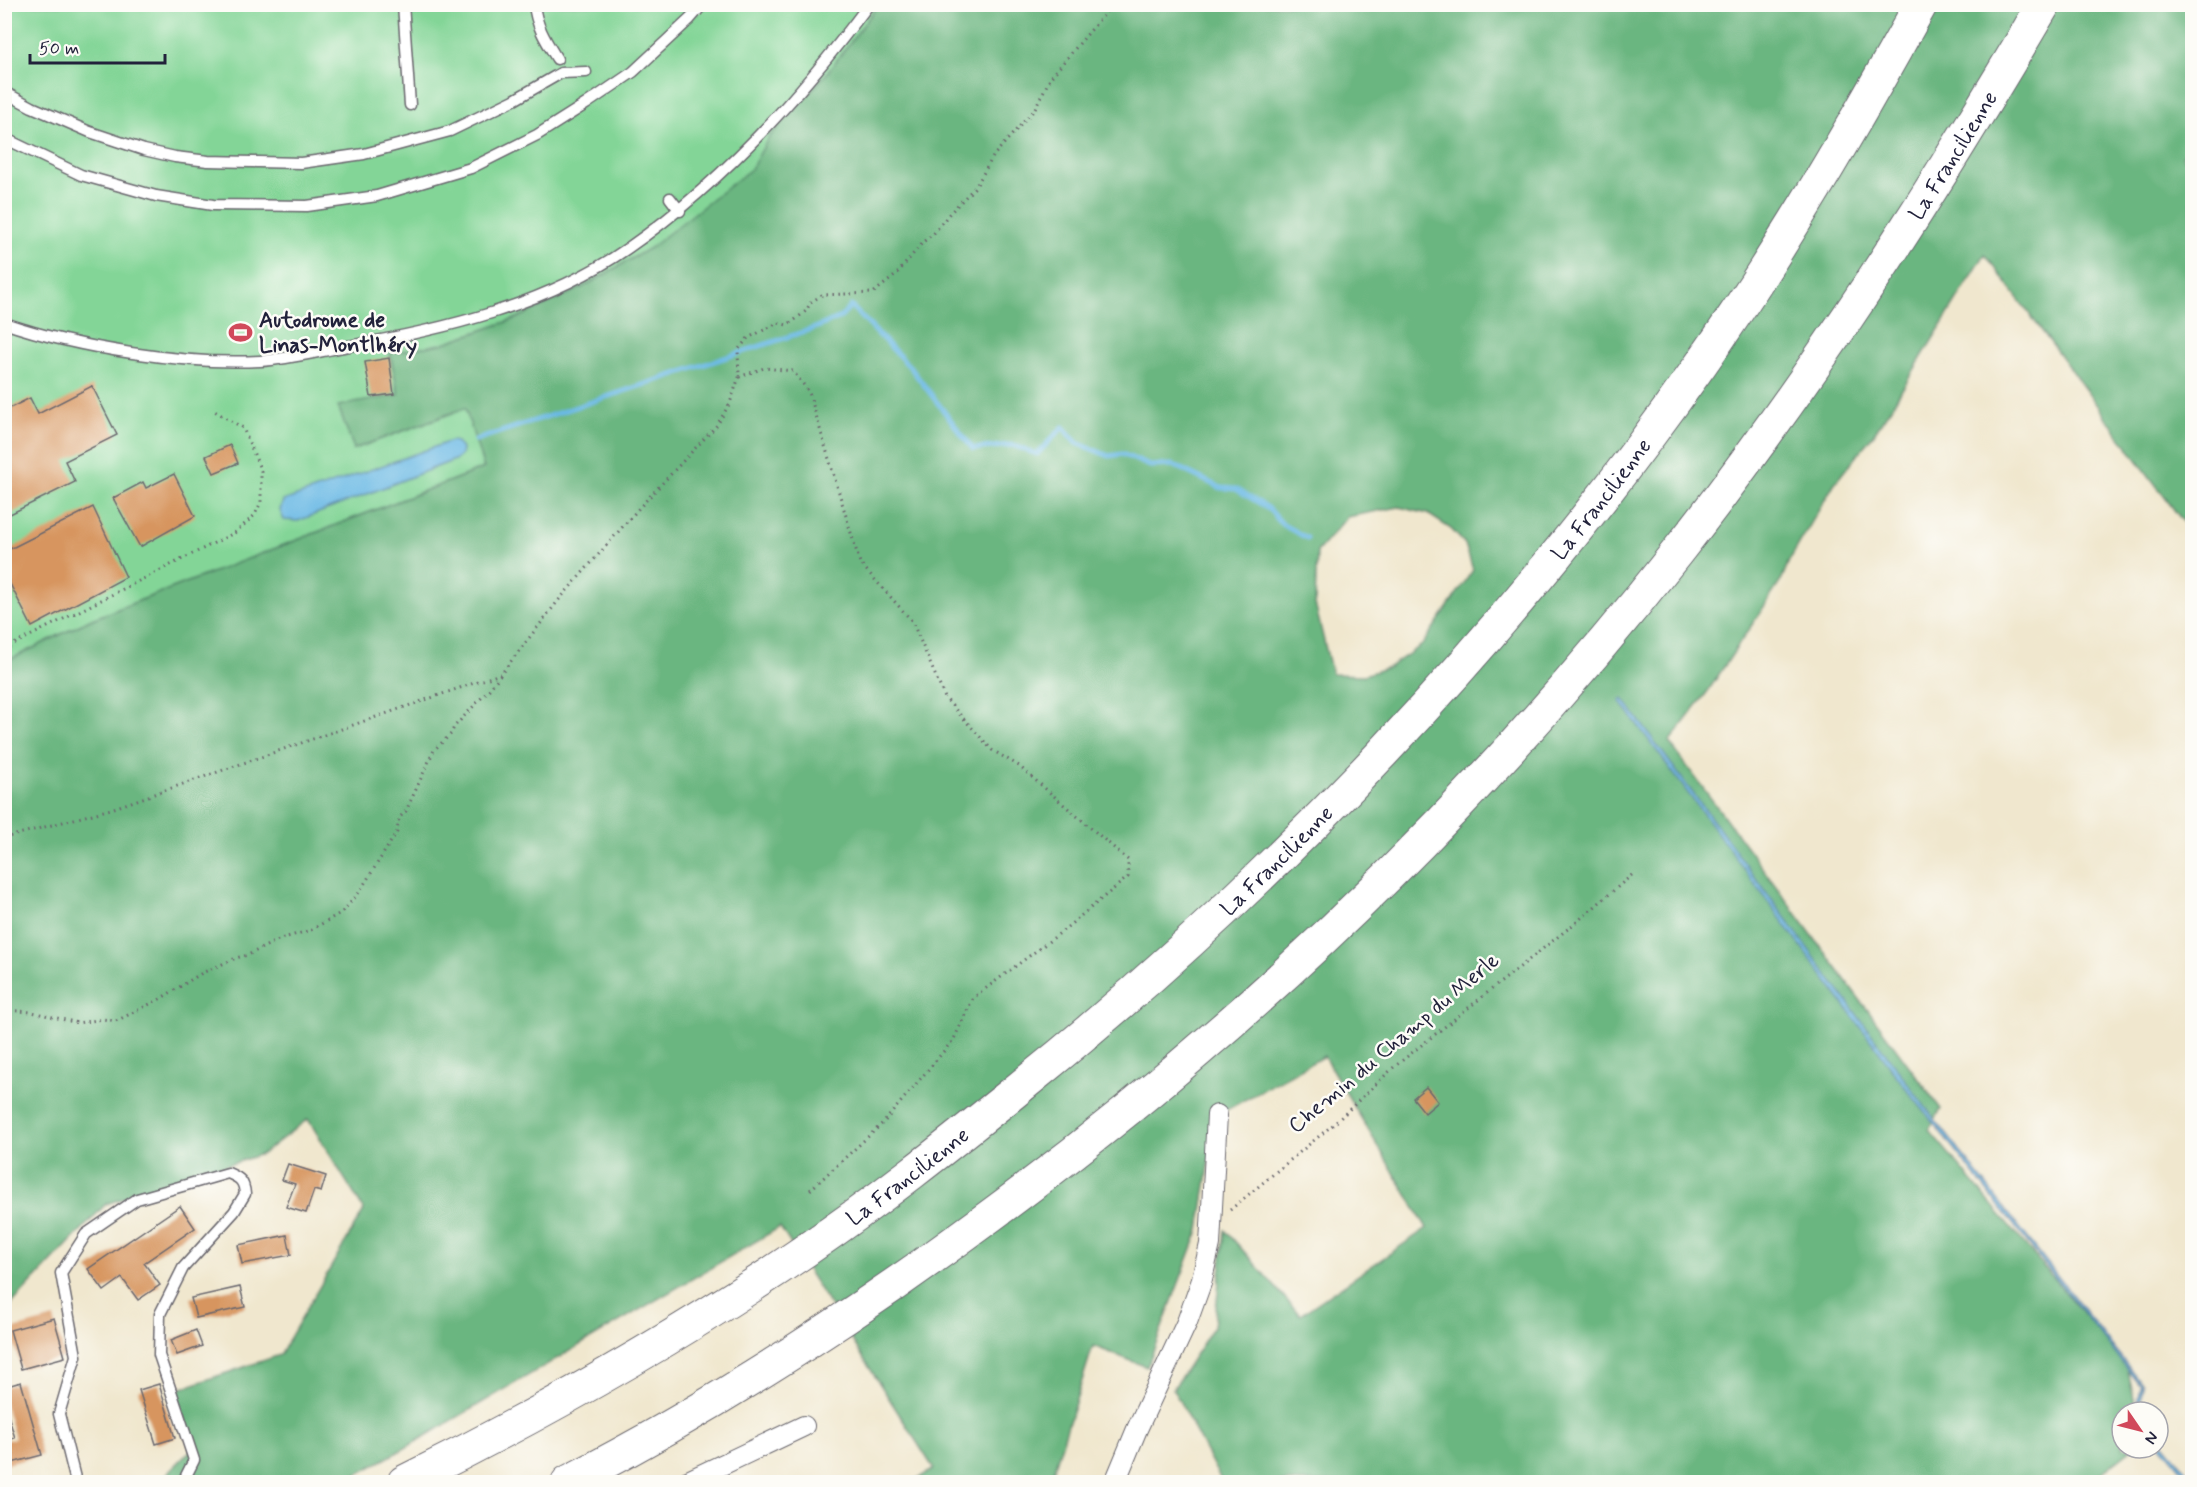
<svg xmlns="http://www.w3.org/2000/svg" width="2197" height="1487" font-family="Mynerve,sans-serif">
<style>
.green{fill:#83d597;stroke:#527c69;stroke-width:1.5}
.forest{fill:#6ab680;stroke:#466c5e;stroke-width:1.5;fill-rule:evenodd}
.water{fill:#6bb9e5;stroke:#466e90;stroke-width:1.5}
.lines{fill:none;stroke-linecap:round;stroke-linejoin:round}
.stream{stroke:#6bb9e5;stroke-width:5}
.building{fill:#d7955e}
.service-casing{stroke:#6a676e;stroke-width:13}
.minor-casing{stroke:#6a676e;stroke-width:22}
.trunk-casing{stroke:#6a676e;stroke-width:35}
.path{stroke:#6a676e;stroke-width:3;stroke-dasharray:1.5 4.5;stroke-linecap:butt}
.service{stroke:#fff;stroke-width:10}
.minor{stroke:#fff;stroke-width:20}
.trunk{stroke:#fff;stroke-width:33}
.labels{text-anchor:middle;stroke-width:5;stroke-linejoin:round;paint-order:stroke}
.street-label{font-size:22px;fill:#22223b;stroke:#fdfcf7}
.poi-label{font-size:22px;font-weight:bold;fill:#22223b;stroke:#fdfcf7;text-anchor:start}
</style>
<rect width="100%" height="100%" fill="#fdfcf7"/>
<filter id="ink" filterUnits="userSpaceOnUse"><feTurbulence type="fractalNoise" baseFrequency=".0167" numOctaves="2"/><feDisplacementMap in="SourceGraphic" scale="12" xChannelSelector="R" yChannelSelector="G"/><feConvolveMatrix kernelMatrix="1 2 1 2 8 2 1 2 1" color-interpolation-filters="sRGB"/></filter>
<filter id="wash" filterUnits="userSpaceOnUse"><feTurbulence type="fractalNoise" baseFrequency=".008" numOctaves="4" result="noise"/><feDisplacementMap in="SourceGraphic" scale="24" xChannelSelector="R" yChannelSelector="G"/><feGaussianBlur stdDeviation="1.35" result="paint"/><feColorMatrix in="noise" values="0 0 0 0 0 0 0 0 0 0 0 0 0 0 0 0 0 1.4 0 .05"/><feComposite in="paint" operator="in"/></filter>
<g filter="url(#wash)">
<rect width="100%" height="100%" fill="#f0e7ce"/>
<polygon class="green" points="5,5 1109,5 650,248 583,287 515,319 441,344 390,353 399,395 354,449 466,408 484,468 92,619 5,662"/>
<path class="forest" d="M 878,5 L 2192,5 L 2192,146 L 2182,156 L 2192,166 L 2192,534 L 1985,254 L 1890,409 L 1873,435 L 1834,484 L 1789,561 L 1781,581 L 1708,691 L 1669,742 L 1941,1109 L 1929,1130 L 2127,1366 L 2137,1412 L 2122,1412 L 2122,1448 L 2133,1448 L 2090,1482 L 1222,1482 L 1173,1389 L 1214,1326 L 1225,1230 L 1300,1315 L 1427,1228 L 1324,1056 L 1217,1115 L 1199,1230 L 1147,1367 L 1093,1346 L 1050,1482 L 912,1482 L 934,1469 L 780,1227 L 407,1447 L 343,1482 L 159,1482 L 192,1449 L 176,1390 L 280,1355 L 364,1210 L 308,1119 L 262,1154 L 106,1204 L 5,1311 L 5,662 L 92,619 L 484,468 L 465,408 L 354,449 L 338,406 L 399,395 L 390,353 L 441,344 L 515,319 L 583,287 L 650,248 L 751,169 L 769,137 L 827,73 ZM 1399,507 L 1428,514 L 1451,529 L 1465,544 L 1473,570 L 1422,645 L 1389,667 L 1364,675 L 1332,674 L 1315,604 L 1317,552 L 1347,517 Z"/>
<g class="water">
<polygon points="451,441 457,442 462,449 461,455 457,459 298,521 284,520 280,510 283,501"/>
<polygon points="1623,699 1926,1108 2142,1384 2140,1412 2136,1412 2140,1385 1902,1083 1620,701"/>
<polygon points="2158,1436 2192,1477 2192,1482 2158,1441"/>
</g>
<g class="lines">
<polyline class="stream" points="476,440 815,328 841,317 851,306 910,367 973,449 1012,445 1037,454 1063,427 1077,443 1109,456 1122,454 1150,466 1173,465 1221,488 1236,489 1268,508 1283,525 1307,538"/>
</g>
<g id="blocks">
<g class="building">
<polygon points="389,358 394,394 371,397 365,362"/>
<polygon points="92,386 117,435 65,461 75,482 4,517 4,411 30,398 38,414"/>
<polygon points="230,445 238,463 214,473 206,456"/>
<polygon points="174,474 195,516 140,547 113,498 143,482 146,488"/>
<polygon points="93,507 126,577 32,627 4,572 4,552"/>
<polygon points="1426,1087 1438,1102 1425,1113 1413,1098"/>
<polygon points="288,1164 326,1176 321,1192 314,1190 306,1213 286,1207 295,1184 282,1180"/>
<polygon points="180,1206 195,1228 144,1263 160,1285 138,1300 122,1278 104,1291 88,1269"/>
<polygon points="287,1235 291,1255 242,1264 238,1245"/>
<polygon points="240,1287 245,1307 196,1318 191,1298"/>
<polygon points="54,1318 65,1357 21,1369 10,1330"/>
<polygon points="196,1330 202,1346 177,1355 171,1340"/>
<polygon points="21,1382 42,1455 4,1465 4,1441 15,1438 4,1402 4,1387"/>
<polygon points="159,1384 175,1438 156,1444 139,1390"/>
</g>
</g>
</g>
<g filter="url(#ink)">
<use href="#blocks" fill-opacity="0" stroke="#6a676e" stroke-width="1.5"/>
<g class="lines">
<defs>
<g id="service">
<polyline points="403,4 410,105"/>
<path d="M 534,4 C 536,26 546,41 557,59"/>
<polyline points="4,92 32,107 90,132 144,150 175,157 208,161 301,163 364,154 450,131 514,100 561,73 586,72"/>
<polyline points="4,138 81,175 156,196 213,205 307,206 377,196 471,168 537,135 586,104 633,72 690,19 703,4"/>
<polyline points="670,198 680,211"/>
<path d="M 4,323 C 78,348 183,365 260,361 C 288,359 316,352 343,347 C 442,330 545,306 628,248 C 722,183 801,96 869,4"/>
<path d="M 76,1482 L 59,1414 L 76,1356 L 61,1273 L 86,1234 L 137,1199 L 228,1173 C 240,1178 244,1181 245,1194 L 234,1212 L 183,1268 L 160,1314 L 159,1355 L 194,1460 L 183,1482"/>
</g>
<g id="minor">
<polyline points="686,1482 804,1426"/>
<polyline points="1115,1482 1137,1429 1187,1322 1201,1283 1210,1244 1217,1115"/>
</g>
<g id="trunk">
<path id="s1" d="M 404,1482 C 542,1414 678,1337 806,1250 C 878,1201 946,1147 1013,1093 C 1274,884 1508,638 1701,364 C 1782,249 1853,127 1921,4"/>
<path id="s2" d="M 568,1482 C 716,1406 856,1315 990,1216 C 1248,1026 1479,804 1677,552 C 1813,379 1932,194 2044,4"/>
</g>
</defs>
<use href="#service" class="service-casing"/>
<use href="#minor" class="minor-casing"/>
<use href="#trunk" class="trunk-casing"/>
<g class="path">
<polyline points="739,377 764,368 793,371 809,392 860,563 912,621 945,698 992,750 1019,766 1128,860 1128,877 1060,933 973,998 954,1039 884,1122 809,1191"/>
<polyline points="4,649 236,532 255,515 261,502 261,471 243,428 213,410"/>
<polyline points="4,838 111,809 500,674"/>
<polyline points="4,1010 32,1012 78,1023 103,1019 116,1021 160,999 202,973 236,958 248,955 280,939 311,930 342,912 358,894 397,832 399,818 406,811 434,750 451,734 454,727 487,692 558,601 639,508 717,425 730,403 739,377 738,350 748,338 778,323 787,325 796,319 806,311 811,302 822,295 873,293 896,275 923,242 934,233 949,214 976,186 994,155 1034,110 1051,77 1113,4"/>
<polyline points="1230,1210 1335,1123 1394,1067 1579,920 1633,874"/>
</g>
<use href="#service" class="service"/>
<use href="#minor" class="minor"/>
<use href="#trunk" class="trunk"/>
</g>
</g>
<defs>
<symbol id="stadium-bare" viewBox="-9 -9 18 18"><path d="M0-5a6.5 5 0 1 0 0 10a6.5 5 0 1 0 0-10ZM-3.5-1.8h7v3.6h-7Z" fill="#d1495b" stroke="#fdfcf7" stroke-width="2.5" paint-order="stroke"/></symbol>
</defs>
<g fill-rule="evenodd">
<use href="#stadium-bare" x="224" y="316" width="33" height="33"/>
</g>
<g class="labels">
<g class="street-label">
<text dy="8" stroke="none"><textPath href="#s2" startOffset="1941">La Francilienne</textPath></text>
<text dy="8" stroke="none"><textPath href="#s1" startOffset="1562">La Francilienne</textPath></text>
<text dy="8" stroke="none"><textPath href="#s1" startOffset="1076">La Francilienne</textPath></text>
<text transform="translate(1393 1042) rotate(-40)" y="8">Chemin du Champ du Merle</text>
<text dy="8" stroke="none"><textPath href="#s1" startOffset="590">La Francilienne</textPath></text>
</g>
<g class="poi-label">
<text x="259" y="327">Autodrome de<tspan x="259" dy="25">Linas-Montlhéry</tspan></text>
</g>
</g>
<rect width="2197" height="1487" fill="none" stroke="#fdfcf7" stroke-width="24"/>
<g transform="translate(2140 1430) rotate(125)"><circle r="28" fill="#fdfcf7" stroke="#a5a5ac" stroke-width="1.5"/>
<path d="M0-4.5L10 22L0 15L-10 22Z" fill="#d1495b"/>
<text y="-9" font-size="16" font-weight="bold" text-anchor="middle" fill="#22223b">N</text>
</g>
<path d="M30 54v9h135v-9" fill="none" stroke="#22223b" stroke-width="3"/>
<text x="39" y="54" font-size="18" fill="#22223b" stroke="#fdfcf7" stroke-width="4.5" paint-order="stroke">50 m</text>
</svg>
